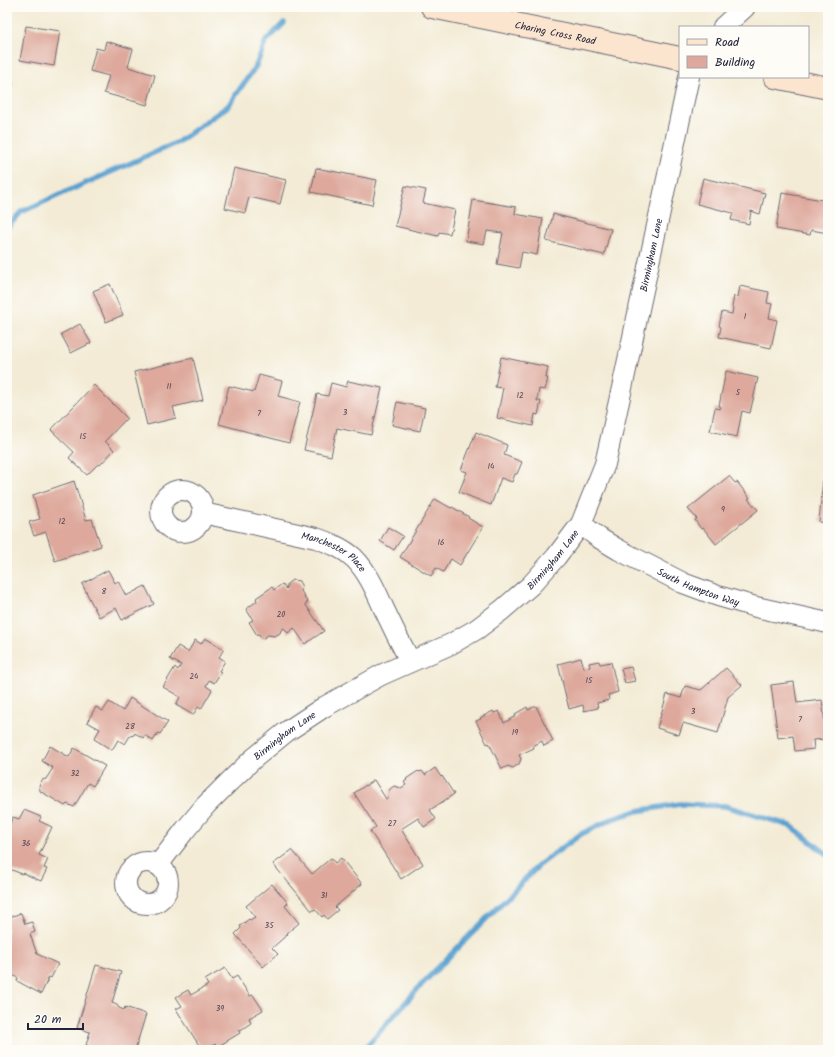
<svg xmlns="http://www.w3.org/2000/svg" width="835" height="1057" font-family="Kalam,sans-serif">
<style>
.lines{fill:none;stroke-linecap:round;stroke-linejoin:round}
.stream{stroke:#5aa1d0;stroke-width:5.5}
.building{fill:#dea99c}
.minor-casing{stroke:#6b6871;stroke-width:22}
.secondary-casing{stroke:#6b6871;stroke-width:24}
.minor{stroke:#fff;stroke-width:20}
.secondary{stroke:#fce5cf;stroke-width:22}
.labels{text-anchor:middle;stroke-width:3.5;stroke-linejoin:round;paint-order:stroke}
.number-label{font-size:8px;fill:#514453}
.street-label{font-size:10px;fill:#22223b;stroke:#fdfcf7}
</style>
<rect width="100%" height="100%" fill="#fdfcf7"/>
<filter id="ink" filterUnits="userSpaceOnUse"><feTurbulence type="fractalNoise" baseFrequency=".025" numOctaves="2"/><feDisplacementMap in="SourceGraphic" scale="8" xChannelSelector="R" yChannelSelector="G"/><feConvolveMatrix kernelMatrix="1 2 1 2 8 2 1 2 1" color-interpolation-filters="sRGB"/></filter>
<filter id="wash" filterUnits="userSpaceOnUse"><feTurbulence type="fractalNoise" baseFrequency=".012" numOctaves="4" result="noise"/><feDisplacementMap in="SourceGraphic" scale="16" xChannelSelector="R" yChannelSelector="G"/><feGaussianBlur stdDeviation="0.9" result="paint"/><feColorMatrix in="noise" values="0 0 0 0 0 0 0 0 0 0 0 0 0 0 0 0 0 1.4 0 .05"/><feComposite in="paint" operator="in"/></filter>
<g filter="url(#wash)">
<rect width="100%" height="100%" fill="#f3ebd5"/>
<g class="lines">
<g class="stream">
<polyline points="7,228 21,212 178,142 228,106 256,66 266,41 284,23"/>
<polyline points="363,1050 423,983 539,865 581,834 612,819 637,811 680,804 725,806 791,826 828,855"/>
</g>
</g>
<g id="blocks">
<g class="building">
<polygon points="26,26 60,31 54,66 20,60"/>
<polygon points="106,41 133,49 128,67 155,75 147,105 104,93 109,76 90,71 96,48 104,50"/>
<polygon points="7,80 13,82 8,99 7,99"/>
<polygon points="234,168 286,180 280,204 249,197 245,213 225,208"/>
<polygon points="316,168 377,180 372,205 311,192"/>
<polygon points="703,178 765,193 760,214 751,211 749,224 731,220 733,213 697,204"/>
<polygon points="405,186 426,190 423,203 455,210 450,234 439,232 438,236 395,226"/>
<polygon points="782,193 828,201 828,233 811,230 810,235 776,229"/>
<polygon points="473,200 516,207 515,214 543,219 537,255 522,252 519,268 497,264 503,233 487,231 484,244 466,241"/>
<polygon points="553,214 611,229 604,255 546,241"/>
<polygon points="110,284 123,315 106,322 93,291"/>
<polygon points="740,286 769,292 767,303 772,304 769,318 777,320 771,348 719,337 721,327 719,326 722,312 732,314 733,308 732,307 734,296 738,297"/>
<polygon points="80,324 91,343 71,353 61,334"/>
<polygon points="501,357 548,367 546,378 548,378 545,390 539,389 537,401 541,401 538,415 535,414 533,426 497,418 503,388 495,387"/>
<polygon points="193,358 203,400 173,407 176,418 147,425 134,372"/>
<polygon points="726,371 758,378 750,413 742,411 737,437 710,431 715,408 720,409 721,407 719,406"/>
<polygon points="259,375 282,381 278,396 300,402 289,443 219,424 229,386 254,392"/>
<polygon points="348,381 382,388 371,435 337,428 331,456 304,450 317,394 328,396 331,383 346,387"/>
<polygon points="94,385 127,418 105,441 114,450 100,465 98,464 87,475 69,458 74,452 51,430"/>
<polygon points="397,402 425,408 420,431 392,425"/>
<polygon points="476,432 507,445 504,455 522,462 517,474 515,474 512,482 501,478 491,505 459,492 467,472 461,470"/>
<polygon points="729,476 735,483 737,482 750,498 748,499 758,510 716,544 703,528 701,529 695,520 697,519 688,509"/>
<polygon points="823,480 828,480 828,523 819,522"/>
<polygon points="74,481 86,520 92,519 101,546 55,561 46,532 34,536 29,522 40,519 33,495"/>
<polygon points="435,499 451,508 452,507 469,517 468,518 483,527 460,565 451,559 443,572 436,568 431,576 400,557"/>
<polygon points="388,527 403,536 394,550 380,541"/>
<polygon points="108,570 115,583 118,581 126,596 145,586 154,604 122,620 116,608 99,617 82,584"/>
<polygon points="292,580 299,581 302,587 301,591 305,597 304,598 308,602 305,604 324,631 305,644 294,628 288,633 284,628 281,630 280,633 275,636 268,635 262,639 259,634 257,635 249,622 253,620 246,609 257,601 256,598 272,587 274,590 282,584 286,589 287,588 287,584"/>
<polygon points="205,638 224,649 219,657 225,661 219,671 221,672 214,683 209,680 206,686 212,690 201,709 198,707 193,715 176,705 180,697 163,687 175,667 178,670 181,665 170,659 178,646 188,652 195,640 201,644"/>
<polygon points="581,658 584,668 590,667 589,663 599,661 600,664 611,662 618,692 608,695 609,700 597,703 598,708 584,711 583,705 569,709 558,664"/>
<polygon points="631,667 635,681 625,683 621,669"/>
<polygon points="726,668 742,685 728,697 718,733 683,723 679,735 657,728 667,694 681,698 685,686 701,690"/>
<polygon points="794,682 797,703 822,700 827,739 813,740 814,749 795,751 793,736 778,738 771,685"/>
<polygon points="130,698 168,722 160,734 158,733 153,741 145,735 143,738 135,733 134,735 130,736 125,744 118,740 112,750 94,739 100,729 87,722 96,707 103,711 109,702 123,711"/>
<polygon points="536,706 553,741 544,746 542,741 533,746 534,748 519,755 521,759 519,764 513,768 508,766 502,769 489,743 487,744 476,721 481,719 480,718 493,711 494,713 499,711 504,723 516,716 515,714 527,707 528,710"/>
<polygon points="50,746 69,757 74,748 105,766 93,786 88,783 74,807 67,804 65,806 40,791 40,790 39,786 42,780 46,779 53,768 42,761"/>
<polygon points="435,768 441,777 442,776 454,794 430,810 436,819 424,827 418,818 401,829 423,864 401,879 370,831 376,827 354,793 374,780 386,799 388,798 389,790 394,786 401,788 406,785 404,782 407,780 406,779 418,771 419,772 422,771 425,775"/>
<polygon points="24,810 41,817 39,821 52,827 39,855 48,859 44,868 47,869 41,881 23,873 22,874 7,868 7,830 13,817 19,819"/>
<polygon points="292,850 312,874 331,858 335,863 341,858 362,884 335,907 338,910 327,919 324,915 322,917 315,909 312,911 273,864"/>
<polygon points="272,884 288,903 285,906 299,923 287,933 288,934 272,948 278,954 263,967 235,934 241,928 240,926 249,919 250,920 255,917 246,906"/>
<polygon points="21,913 25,924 32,922 35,932 30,934 37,954 58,964 51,978 49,977 41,994 17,981 18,978 8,973 7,973 7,918"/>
<polygon points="96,965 121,972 112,1003 117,1005 119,1008 124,1010 125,1007 146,1014 135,1050 120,1050 109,1047 108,1050 102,1050 86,1045 90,1032 77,1028"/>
<polygon points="225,968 232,979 237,976 250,996 253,995 263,1010 249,1018 251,1023 239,1031 240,1033 217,1047 215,1044 206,1050 202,1050 176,1009 182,1006 176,997 188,990 191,995 208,985 205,980"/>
</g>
</g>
</g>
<g filter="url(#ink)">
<use href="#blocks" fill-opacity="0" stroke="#6b6871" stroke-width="1"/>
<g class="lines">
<defs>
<g id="minor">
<polyline points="723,27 745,7"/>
<circle cx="182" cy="511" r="21"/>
<path id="s1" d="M 203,513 L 316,538 C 330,543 343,548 354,558 C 368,572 376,591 384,609 C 392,626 401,644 410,661"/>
<path id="s2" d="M 581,524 L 599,538 L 619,550 L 683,583 L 718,596 L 756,607 L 828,623"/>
<circle cx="147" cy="883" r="21"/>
<path id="s3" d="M 158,865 L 185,830 L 206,805 L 230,781 L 253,759 L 286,732 L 324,707 L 381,675 L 451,644 L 477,629 L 502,610 L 531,585 L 556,557 L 581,524 L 605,464 L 622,388 L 689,77"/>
</g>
<g id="secondary">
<path id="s4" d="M 432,7 L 680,58"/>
<polyline points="775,77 828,88"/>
</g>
</defs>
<use href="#minor" class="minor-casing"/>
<use href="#secondary" class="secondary-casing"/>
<use href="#minor" class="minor"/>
<use href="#secondary" class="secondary"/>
</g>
</g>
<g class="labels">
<g class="number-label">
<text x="745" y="319">1</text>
<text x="169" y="389">11</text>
<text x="738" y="395">5</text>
<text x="520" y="398">12</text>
<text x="345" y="415">3</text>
<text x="259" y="416">7</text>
<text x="83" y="439">15</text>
<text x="491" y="469">14</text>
<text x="723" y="512">9</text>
<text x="62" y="524">12</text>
<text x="441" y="545">16</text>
<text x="104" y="594">8</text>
<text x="281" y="617">20</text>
<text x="194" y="679">24</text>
<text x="589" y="683">15</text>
<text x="693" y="714">3</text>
<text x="800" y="722">7</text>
<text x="130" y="729">28</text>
<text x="515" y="735">19</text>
<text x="75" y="776">32</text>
<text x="392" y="826">27</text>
<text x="26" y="846">36</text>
<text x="324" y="898">31</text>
<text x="269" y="928">35</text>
<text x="220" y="1011">39</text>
</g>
<g class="street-label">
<text dy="4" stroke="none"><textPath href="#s4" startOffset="126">Charing Cross Road</textPath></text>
<text dy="4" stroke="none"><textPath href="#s3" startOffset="830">Birmingham Lane</textPath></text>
<text dy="4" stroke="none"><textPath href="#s1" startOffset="138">Manchester Place</textPath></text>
<text dy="4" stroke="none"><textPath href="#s3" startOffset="506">Birmingham Lane</textPath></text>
<text dy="4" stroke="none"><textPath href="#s2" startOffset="134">South Hampton Way</textPath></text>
<text dy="4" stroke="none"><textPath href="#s3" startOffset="182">Birmingham Lane</textPath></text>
</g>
</g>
<rect width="835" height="1057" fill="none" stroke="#fdfcf7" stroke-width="24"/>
<rect x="679" y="26" width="130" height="52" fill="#fdfcf7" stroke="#a5a5ac"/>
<rect x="687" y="39" width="20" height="6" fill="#fce5cf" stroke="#a5a5ac"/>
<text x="715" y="46" font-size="12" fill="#22223b">Road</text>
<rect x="687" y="56" width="20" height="12" fill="#dea99c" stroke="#a5a5ac"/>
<text x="715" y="66" font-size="12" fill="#22223b">Building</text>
<path d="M28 1023v6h55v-6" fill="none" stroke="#22223b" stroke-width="2"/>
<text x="34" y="1023" font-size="12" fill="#22223b" stroke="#fdfcf7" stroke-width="3" paint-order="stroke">20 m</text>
</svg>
